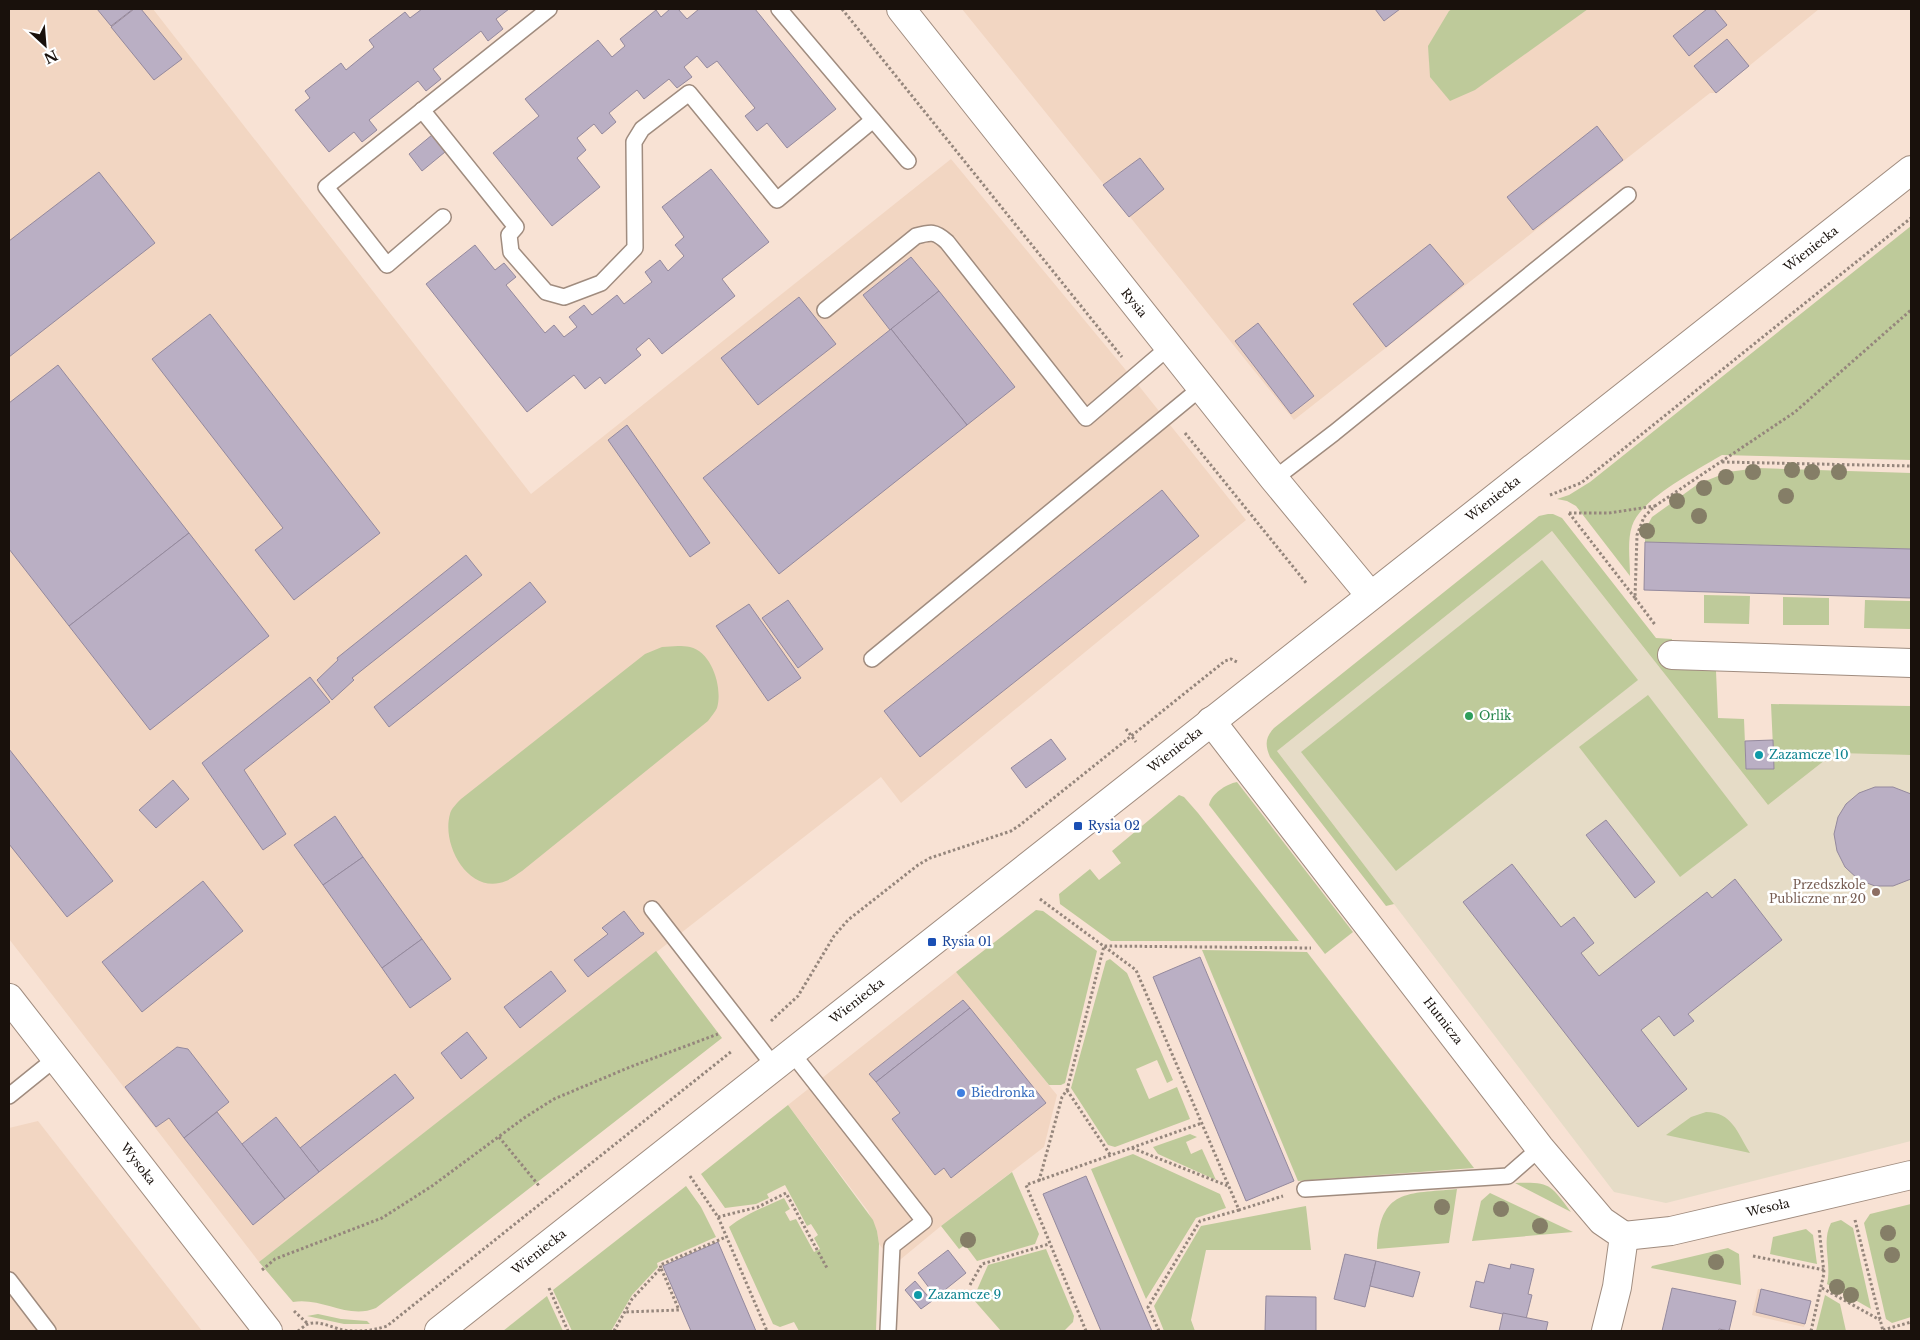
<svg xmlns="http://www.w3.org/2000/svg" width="1920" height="1340" font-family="'Libre Baskerville',serif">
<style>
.built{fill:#f2d6c2}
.education{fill:#e6dcc7}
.green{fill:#beca9a}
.building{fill:#baafc4;stroke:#94899d}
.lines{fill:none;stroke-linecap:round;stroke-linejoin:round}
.service-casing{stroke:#a08c7f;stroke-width:18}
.minor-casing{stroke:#a08c7f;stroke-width:30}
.tertiary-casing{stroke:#a08c7f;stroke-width:30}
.path{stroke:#95867c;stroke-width:3;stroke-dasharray:2.5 2.5;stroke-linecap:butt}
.service{stroke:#fff;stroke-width:15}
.minor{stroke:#fff;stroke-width:28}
.tertiary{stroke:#fff;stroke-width:28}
.tree{fill:#857e67}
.leisure-dot{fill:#2e9e5b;stroke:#fff;stroke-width:2}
.culture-dot{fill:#0f9aa8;stroke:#fff;stroke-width:2}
.transit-dot{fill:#1a4fb4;stroke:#fff;stroke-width:2}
.education-dot{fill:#8d6e63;stroke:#fff;stroke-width:2}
.shop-dot{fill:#3f7fe0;stroke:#fff;stroke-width:2}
.labels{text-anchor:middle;stroke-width:5;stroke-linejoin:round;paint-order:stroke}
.street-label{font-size:12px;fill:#19110c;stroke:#fff}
.leisure-label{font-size:12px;fill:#27864d;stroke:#fff;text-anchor:start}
.culture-label{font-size:12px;fill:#0d838f;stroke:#fff;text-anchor:start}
.transit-label{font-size:12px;fill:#164399;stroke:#fff;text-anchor:start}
.education-label{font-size:12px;fill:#785e54;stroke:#fff;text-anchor:end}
.shop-label{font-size:12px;fill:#366cbe;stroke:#fff;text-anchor:start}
</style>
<rect width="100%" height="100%" fill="#f8e2d4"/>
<g class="built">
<polygon points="9,9 153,9 531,494 951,159 1139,386 1246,520 901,803 881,777 259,1262 9,939"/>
<polygon points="962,9 1819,9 1716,93 1710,93 1294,420"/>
<polygon points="956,972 1057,1095 1044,1147 941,1226 895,1264 879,1244 877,1231 868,1211 788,1105"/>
<polygon points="38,1121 202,1331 9,1331 9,1128"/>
<polygon points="1758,1289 1811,1301 1804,1327 1752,1315"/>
</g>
<polygon class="education" points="1552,531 1768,805 1834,753 1911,755 1911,1141 1666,1203 1614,1192 1277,751"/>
<g class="green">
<polygon points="1452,9 1588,9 1475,90 1450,101 1430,77 1428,46 1449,11"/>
<path d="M 1911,226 L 1911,460 L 1722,455 L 1715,459 C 1692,473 1640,500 1632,526 C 1627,541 1630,560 1630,576 L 1576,506 L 1567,501 L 1557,499 L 1569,495 L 1590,482 Z"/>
<polygon points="1758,468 1911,473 1911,549 1645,542 1645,530 1652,517 1698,484 1728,472"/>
<path d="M 1548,514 L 1553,514 L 1562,518 L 1656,638 L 1672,639 L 1671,669 L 1716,671 L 1718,718 L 1744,719 L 1746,769 L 1774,769 L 1771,704 L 1911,706 L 1911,755 L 1834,753 L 1768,805 L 1552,531 L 1277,751 L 1394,904 L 1386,906 L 1270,757 C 1265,745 1265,738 1274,728 L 1539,516 Z"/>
<polygon points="1542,560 1638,680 1396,871 1301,752"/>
<polygon points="1704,595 1750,596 1749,624 1704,623"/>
<polygon points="1783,597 1829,598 1829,625 1783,625"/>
<polygon points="1865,600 1910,601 1910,629 1864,628"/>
<path d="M 678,646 C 682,646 686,646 690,647 C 712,652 723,688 717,708 C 715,712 711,717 708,721 L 522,871 C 517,874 511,879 506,881 C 469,896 441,845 450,814 C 451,809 457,803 461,799 L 645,654 L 662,647 Z"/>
<polygon points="1648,695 1748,825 1680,877 1579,747"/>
<path d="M 1237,782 L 1353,932 L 1325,954 L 1209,805 C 1211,794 1226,784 1237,782 Z"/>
<polygon points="1179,795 1184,797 1198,813 1299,941 1111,941 1060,904 1059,894 1090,869 1099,880 1121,863 1112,851"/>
<polygon points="1036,910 1043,911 1097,951 1065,1083 1061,1085 1049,1085 956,972"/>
<polygon points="1202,950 1307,952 1474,1168 1298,1181"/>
<path d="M 656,951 L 722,1038 L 376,1308 C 348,1320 322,1297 293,1302 L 259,1262 Z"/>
<polygon points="1110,959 1127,973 1173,1080 1167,1083 1157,1060 1136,1069 1149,1099 1177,1087 1190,1119 1115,1147 1108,1145 1071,1088 1106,961"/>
<path d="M 788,1105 L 873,1220 L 877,1231 L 879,1244 L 876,1331 L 799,1331 L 794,1322 L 780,1327 L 773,1324 L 729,1227 C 745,1214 765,1207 784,1198 L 790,1209 L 785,1212 L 790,1221 L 796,1219 L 814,1252 L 820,1249 L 814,1238 L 818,1235 L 811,1224 L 807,1226 L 785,1185 L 767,1194 L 769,1198 L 756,1204 L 725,1208 L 701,1174 Z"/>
<path d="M 1706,1112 C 1732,1112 1737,1132 1750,1153 L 1666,1135 L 1691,1117 Z"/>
<polygon points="1190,1134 1197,1137 1186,1142 1191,1154 1202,1149 1216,1180 1158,1154 1153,1147"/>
<polygon points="1133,1154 1220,1194 1226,1208 1196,1218 1146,1299 1091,1169"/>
<polygon points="1012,1172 1039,1234 1035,1244 977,1261 965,1245 959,1249 941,1226"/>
<path d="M 1515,1183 C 1550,1182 1550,1184 1571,1212 Z"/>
<polygon points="686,1186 701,1207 716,1237 657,1263 658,1267 632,1295 611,1331 572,1331 553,1290"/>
<path d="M 1457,1189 L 1449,1243 L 1377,1249 C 1380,1188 1407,1194 1457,1189 Z"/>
<polygon points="1490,1193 1573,1232 1472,1241 1481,1201"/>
<polygon points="1911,1204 1911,1317 1892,1323 1886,1319 1864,1223 1870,1214"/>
<polygon points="1306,1206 1311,1250 1206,1250 1191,1320 1195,1331 1164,1331 1154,1306 1201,1226"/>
<path d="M 1841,1220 L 1853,1228 L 1871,1309 L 1827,1284 C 1832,1263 1821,1242 1831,1223 Z"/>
<polygon points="1806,1229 1813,1235 1817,1264 1770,1254 1773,1237"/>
<polygon points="1728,1248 1739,1254 1741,1285 1651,1268 1652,1266"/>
<polygon points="1046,1249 1074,1316 1073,1322 1064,1331 1001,1331 973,1299 988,1265"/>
<polygon points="1825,1295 1840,1304 1846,1331 1816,1331"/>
<polygon points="547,1296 563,1331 503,1331"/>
<polygon points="318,1314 341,1319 367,1321 370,1324 344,1324 307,1316"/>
</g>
<g class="building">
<polygon points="97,9 133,9 111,26"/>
<polygon points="134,9 141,9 182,59 154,80 111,27"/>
<polygon points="422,9 509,9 496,19 503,29 488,41 481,31 433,69 441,79 426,91 418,81 369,120 377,130 362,142 354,132 329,152 295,110 310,98 305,91 341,63 346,70 374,47 369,40 405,12 410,18"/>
<polygon points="670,9 678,9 687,19 699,9 755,9 836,109 787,148 767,123 757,131 745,116 755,108 717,61 707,68 697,56 684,67 692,77 677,88 669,79 644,99 637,90 609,113 616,122 602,134 594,124 577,138 586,150 577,158 600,187 552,226 493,153 539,116 525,99 598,40 612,57 625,46 620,39 656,10 661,17"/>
<polygon points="1375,9 1400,9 1384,21"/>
<polygon points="1707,9 1714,9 1727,25 1689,56 1673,36"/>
<polygon points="1727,39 1749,66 1716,93 1694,66"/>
<polygon points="1597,126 1623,160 1533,230 1507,197"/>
<polygon points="432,135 445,152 422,171 409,154"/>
<polygon points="1140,158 1164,189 1129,217 1103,185"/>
<polygon points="711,169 769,242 722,279 735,296 662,354 649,338 636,349 641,355 605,384 600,377 585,389 574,375 527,412 426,284 475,245 495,270 504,263 516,277 506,285 545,333 554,325 564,337 577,327 569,317 584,305 592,315 617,295 624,304 652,282 645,272 660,260 668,271 684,256 675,245 684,237 662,207"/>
<polygon points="99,172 155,243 9,357 9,241"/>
<polygon points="1430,244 1464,284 1386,347 1353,304"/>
<polygon points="911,257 939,291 890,330 863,295"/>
<polygon points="939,291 1015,387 967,425 891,329"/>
<polygon points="799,297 836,344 758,405 721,358"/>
<polygon points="210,314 380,533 294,600 255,550 283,528 152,359"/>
<polygon points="1258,323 1314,396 1291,414 1235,341"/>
<polygon points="891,329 967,425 779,574 703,478"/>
<polygon points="58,365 189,533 69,626 9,549 9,403"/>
<polygon points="627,425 710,543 690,557 608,440"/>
<polygon points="1162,490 1199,536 920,757 884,711"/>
<polygon points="189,533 269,636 150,730 69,626"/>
<polygon points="1645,542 1911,549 1911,598 1644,590"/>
<polygon points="466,555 482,575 352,678 354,680 332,700 317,680 338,660 337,658"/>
<polygon points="530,582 546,602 389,727 374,707"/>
<polygon points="788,600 823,649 798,668 762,618"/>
<polygon points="749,604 801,678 768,701 716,626"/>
<polygon points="310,677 330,702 244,770 286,834 263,850 202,763"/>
<polygon points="1051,739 1066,759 1026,788 1011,768"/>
<polygon points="1773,740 1774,769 1746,769 1745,741"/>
<polygon points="9,749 113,881 67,917 9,844"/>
<polygon points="173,780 189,799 156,828 139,810"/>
<polygon points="1875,787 1893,787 1911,794 1911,879 1893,886 1875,886 1859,880 1845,867 1837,851 1834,834 1838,817 1846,804 1859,793"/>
<polygon points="335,816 363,857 323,885 294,845"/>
<polygon points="1606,820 1655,882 1635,898 1586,835"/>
<polygon points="363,857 422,939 382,968 323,885"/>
<polygon points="1512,864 1561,927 1574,917 1594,943 1581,953 1599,976 1707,892 1712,898 1735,879 1782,940 1688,1014 1694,1021 1674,1036 1659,1016 1641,1030 1687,1089 1638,1127 1463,902"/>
<polygon points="203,881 243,931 142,1012 102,962"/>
<polygon points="624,911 641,933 643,932 644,934 588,977 574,960 608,934 602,928"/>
<polygon points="422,939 451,979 410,1008 382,968"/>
<polygon points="1200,957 1294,1181 1246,1201 1153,977"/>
<polygon points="551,971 566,991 520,1028 504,1007"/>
<polygon points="963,1000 970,1008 876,1082 869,1074"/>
<polygon points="970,1008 1046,1103 951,1178 944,1168 935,1175 892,1119 900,1113 876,1082"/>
<polygon points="467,1032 487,1058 461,1079 441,1053"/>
<polygon points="177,1047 188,1049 229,1102 184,1138 169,1118 156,1127 125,1087"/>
<polygon points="395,1074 414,1098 319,1172 300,1148"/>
<polygon points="217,1112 285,1199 253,1225 184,1138"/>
<polygon points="276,1117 319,1172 285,1199 242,1144"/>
<polygon points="1086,1176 1152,1331 1101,1331 1043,1194"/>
<polygon points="718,1242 756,1331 691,1331 663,1266"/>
<polygon points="948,1250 966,1273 936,1297 918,1273"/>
<polygon points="1345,1254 1376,1261 1365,1307 1334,1299"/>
<polygon points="1376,1261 1420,1272 1413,1297 1370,1286"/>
<polygon points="1489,1264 1510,1269 1511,1264 1534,1269 1528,1294 1532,1295 1526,1319 1470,1307 1476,1281 1484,1283"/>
<polygon points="915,1281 932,1301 921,1309 905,1290"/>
<polygon points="1672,1288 1736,1301 1729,1331 1719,1329 1718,1331 1662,1331"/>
<polygon points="1761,1289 1811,1301 1805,1324 1756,1312"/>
<polygon points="1266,1296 1316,1297 1316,1331 1265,1331"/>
<polygon points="1503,1313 1548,1322 1546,1331 1499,1331"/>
</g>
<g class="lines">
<defs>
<g id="service">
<polyline points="779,9 908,161"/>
<polyline points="422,110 516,227 509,235 511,252 546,292 564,297 601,283 635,248 634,142 642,129 689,93 777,200 873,120"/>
<polyline points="443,217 387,265 326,187 549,9"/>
<path d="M 825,310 L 916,236 C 931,232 935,231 947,242 L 1086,418 L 1169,347"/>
<polyline points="1274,479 1334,433 1628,195"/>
<polyline points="872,659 1202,387"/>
<polyline points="652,909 774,1066"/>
<polyline points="792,1053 924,1221 892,1246 888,1331"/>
<polyline points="9,1096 56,1058"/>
<polyline points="1305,1189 1508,1176 1540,1148"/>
<polyline points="9,1280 48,1331"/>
</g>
<g id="minor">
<polyline points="901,9 1274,479 1370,595"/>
<polyline points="1672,655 1911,663"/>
<polyline points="1211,721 1540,1148 1602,1221 1624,1236 1617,1287 1606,1331"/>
<polyline points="1624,1236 1671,1231 1911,1175"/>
</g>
<g id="tertiary">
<polyline points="9,998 268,1331"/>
<polyline points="439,1331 1911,170"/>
</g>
</defs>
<use href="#service" class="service-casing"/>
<use href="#minor" class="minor-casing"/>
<use href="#tertiary" class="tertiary-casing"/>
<g class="path">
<polyline points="842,9 1122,357"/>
<polyline points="1185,433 1307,584"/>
<polyline points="1722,462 1911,466"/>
<polyline points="1550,495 1581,483 1911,218"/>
<polyline points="1569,513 1635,598 1637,535 1644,517 1655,506 1795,412 1911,310"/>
<polyline points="1569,513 1609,513 1655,506"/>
<polyline points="1635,598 1656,626"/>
<polyline points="1126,729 1136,742"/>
<polyline points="1040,899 1136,970 1239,1210 1283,1196"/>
<polyline points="771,1021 798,996 834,936 848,920 918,865 930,858 1011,831 1020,825 1225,661 1231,659 1237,662"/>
<polyline points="1067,1090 1111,1156"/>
<polyline points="499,1137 540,1187"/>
<polyline points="1132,1148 1228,1186"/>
<polyline points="690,1176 718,1217 767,1331"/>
<polyline points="1039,1181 1062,1097 1067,1090 1104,946 1311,948"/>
<polyline points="718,1217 758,1207 786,1193 827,1268"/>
<polyline points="1855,1220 1883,1331"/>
<polyline points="1753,1256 1824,1270"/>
<polyline points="661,1268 660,1265 726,1237"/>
<polyline points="262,1270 275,1259 382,1218 432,1186 524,1118 554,1099 630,1067 718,1034"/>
<polyline points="970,1285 982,1264 1049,1244"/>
<polyline points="549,1288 568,1331"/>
<polyline points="1822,1288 1880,1320"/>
<polyline points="294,1311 308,1324"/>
<polyline points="1883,1330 1911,1322"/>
<path d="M 298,1331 C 301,1329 305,1325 308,1324 C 319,1320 333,1328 343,1330 C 359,1332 372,1331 387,1326 L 732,1051"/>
<polyline points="614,1331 632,1299 661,1268 679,1310 625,1312"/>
<polyline points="1086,1331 1026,1185 1202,1123"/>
<polyline points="1159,1331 1148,1307 1200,1221 1239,1210"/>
<polyline points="1811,1331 1824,1273 1819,1228"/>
</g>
<use href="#service" class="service"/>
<use href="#minor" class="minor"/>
<use href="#tertiary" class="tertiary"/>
</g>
<g class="tree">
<circle cx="1792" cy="470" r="8"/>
<circle cx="1753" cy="472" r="8"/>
<circle cx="1812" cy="472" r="8"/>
<circle cx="1839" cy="472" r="8"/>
<circle cx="1726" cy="477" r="8"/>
<circle cx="1704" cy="488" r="8"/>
<circle cx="1786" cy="496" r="8"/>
<circle cx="1677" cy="501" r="8"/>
<circle cx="1699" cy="516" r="8"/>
<circle cx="1647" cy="531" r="8"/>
<circle cx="1442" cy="1207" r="8"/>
<circle cx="1501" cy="1209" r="8"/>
<circle cx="1540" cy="1226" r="8"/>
<circle cx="1888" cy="1233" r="8"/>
<circle cx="968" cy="1240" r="8"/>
<circle cx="1892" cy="1255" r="8"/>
<circle cx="1716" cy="1262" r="8"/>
<circle cx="1837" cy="1287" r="8"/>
<circle cx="1851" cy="1295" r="8"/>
</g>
<circle class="leisure-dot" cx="1469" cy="716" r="5"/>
<g class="culture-dot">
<circle cx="1759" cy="755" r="5"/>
<circle cx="918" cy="1295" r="5"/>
</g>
<g class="transit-dot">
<rect x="1073" y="821" width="10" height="10" rx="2.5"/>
<rect x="927" y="937" width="10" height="10" rx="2.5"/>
</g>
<circle class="education-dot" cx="1876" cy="892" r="5"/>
<circle class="shop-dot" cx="961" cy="1093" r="5"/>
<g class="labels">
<g class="street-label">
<text transform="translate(1811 249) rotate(-38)" y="4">Wieniecka</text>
<text transform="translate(1134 303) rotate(51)" y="4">Rysia</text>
<text transform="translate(1493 499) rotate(-38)" y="4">Wieniecka</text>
<text transform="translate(1175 750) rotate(-38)" y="4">Wieniecka</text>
<text transform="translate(857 1001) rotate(-38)" y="4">Wieniecka</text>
<text transform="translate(1443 1021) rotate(52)" y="4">Hutnicza</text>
<text transform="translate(138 1164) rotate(52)" y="4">Wysoka</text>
<text transform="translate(1768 1208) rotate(-13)" y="4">Wesoła</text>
<text transform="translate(539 1252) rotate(-38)" y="4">Wieniecka</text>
</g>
<g class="leisure-label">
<text x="1479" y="720">Orlik</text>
</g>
<g class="culture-label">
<text x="1769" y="759">Zazamcze 10</text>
<text x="928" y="1299">Zazamcze 9</text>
</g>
<g class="transit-label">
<text x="1088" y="830">Rysia 02</text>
<text x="942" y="946">Rysia 01</text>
</g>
<g class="education-label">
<text x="1866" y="889">Przedszkole<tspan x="1866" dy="14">Publiczne nr 20</tspan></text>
</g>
<g class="shop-label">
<text x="971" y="1097">Biedronka</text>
</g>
</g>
<rect width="1920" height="1340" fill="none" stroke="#19110c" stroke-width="20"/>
<g transform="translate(45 45) rotate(154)" stroke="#ffffff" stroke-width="4" paint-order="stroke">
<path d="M0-4L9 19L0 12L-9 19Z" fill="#19110c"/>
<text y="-8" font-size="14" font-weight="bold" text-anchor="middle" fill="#19110c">N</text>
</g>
</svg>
